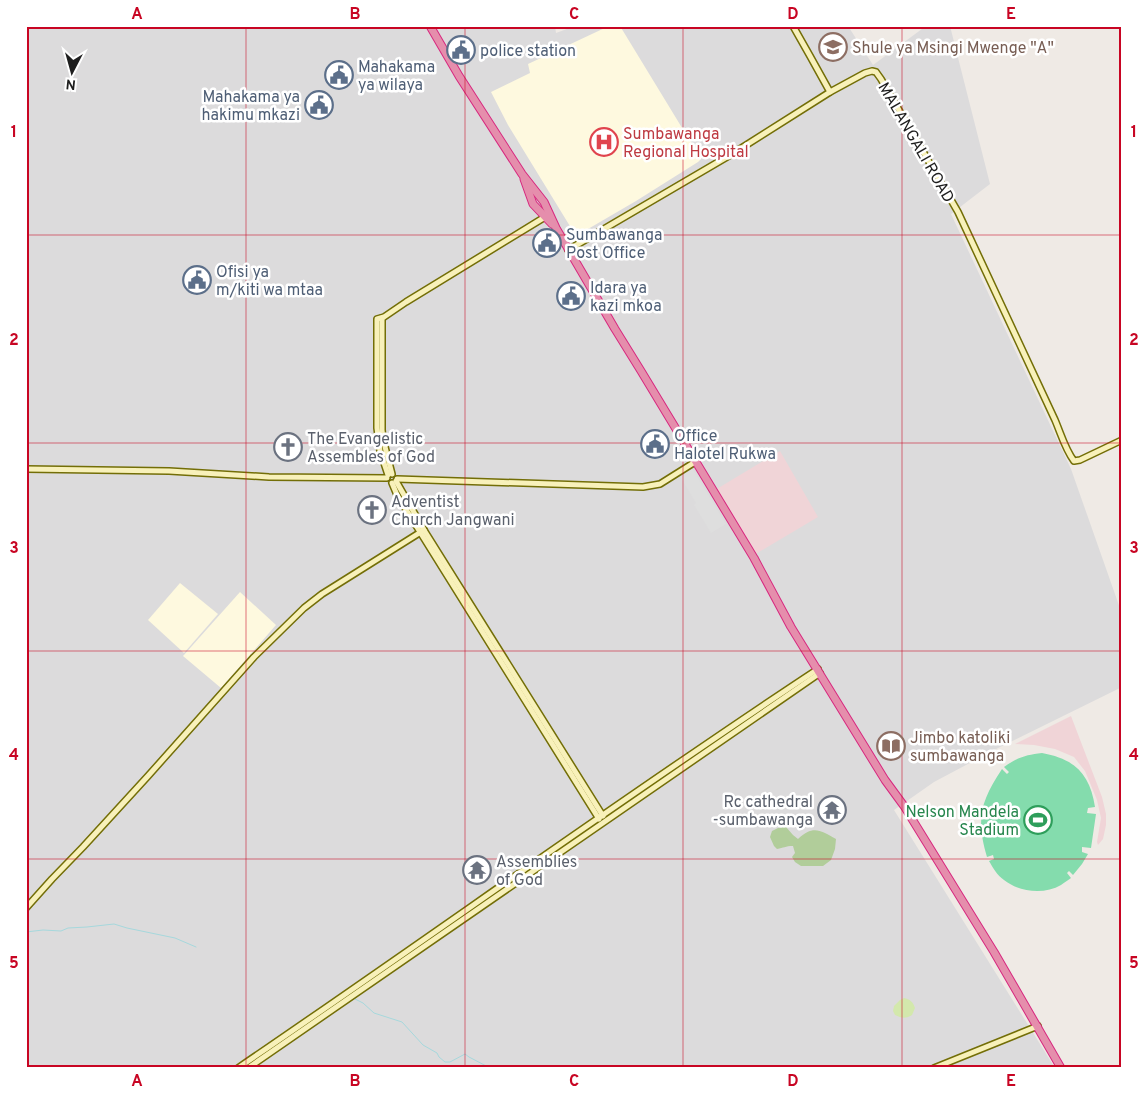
<svg xmlns="http://www.w3.org/2000/svg" width="1148" height="1094" font-family="Overpass,sans-serif">
<style>
.residential{fill:#dcdbdc}
.commercial{fill:#f0d4d7}
.education{fill:#fef9df}
.grass{fill:#d3e8ac}
.forest{fill:#b1cd9a}
.pitch{fill:#84dcad}
.parking{fill:#dedede}
.lines{fill:none;stroke-linecap:round;stroke-linejoin:round}
.stream{stroke:#a6d8dc;stroke-width:1}
.secondary-casing{stroke:#736e07;stroke-width:8}
.highway-casing{stroke:#d7287f;stroke-width:9}
.secondary{stroke:#f8f1ba;stroke-width:5}
.highway{stroke:#e58eac;stroke-width:7}
.grid{fill:none;stroke:#c80523;stroke-width:1;stroke-opacity:0.55}
.labels{text-anchor:middle;stroke-width:5;stroke-linejoin:round;paint-order:stroke}
.education-label{font-size:16px;fill:#785e54;stroke:#fff;text-anchor:start}
.service-label{font-size:16px;fill:#4e5e75;stroke:#fff;text-anchor:start}
.health-label{font-size:16px;fill:#be3a42;stroke:#fff;text-anchor:start}
.street-label{font-size:16px;fill:#1e1e1e;stroke:#fff}
.worship-label{font-size:16px;fill:#5b616d;stroke:#fff;text-anchor:start}
.leisure-label{font-size:16px;fill:#27864d;stroke:#fff;text-anchor:end}
.neatline{fill:none;stroke:#c80523;stroke-width:2}
.grid-label{font-size:16px;text-anchor:middle;font-weight:bold;fill:#c80523}
</style>
<rect width="100%" height="100%" fill="#efeae5"/>
<polygon class="residential" points="26,26 555,26 556,33 575,26 848,26 873,65 926,26 950,26 990,184 951,214 1071,469 1122,614 1122,687 998,748 934,782 894,810 1055,1068 26,1068"/>
<g class="commercial">
<polygon points="780,451 818,517 754,555 715,490"/>
<polygon points="1071,716 1102,797 1106,814 1106,825 1103,839 1098,845 1097,842 1101,818 1097,800 1085,771 1074,757 1055,749 1034,745 1015,744"/>
</g>
<g class="education">
<polygon points="609,26 620,26 701,159 698,162 636,201 576,236 508,125 491,92 530,73 528,64"/>
<polygon points="180,583 218,614 184,653 148,620"/>
<polygon points="240,592 276,625 221,688 183,656"/>
</g>
<path class="grass" d="M 904,998 C 910,999 913,1002 915,1008 L 912,1015 C 906,1019 901,1018 895,1015 L 893,1011 L 894,1006 L 900,1000 Z"/>
<path class="forest" d="M 786,827 L 793,835 L 798,839 C 813,825 820,830 836,839 L 835,849 L 831,860 L 823,866 L 801,866 L 795,862 L 792,857 L 795,853 L 793,846 C 785,846 784,848 777,849 L 774,846 L 770,837 L 772,831 L 778,828 Z"/>
<path class="pitch" d="M 1042,753 C 1075,759 1090,774 1095,807 L 1088,808 L 1087,813 L 1096,814 L 1091,848 L 1082,847 L 1082,852 L 1088,854 L 1082,864 L 1073,875 L 1069,871 L 1067,873 L 1071,878 C 1068,880 1064,883 1061,885 C 1044,895 1019,892 1004,880 C 997,875 993,868 989,861 L 994,859 L 993,855 L 987,857 C 976,820 980,802 1002,769 L 1007,774 L 1009,772 L 1004,767 C 1018,757 1026,755 1042,753 Z"/>
<polygon class="parking" points="692,468 726,524 711,533 694,505 696,503 679,475"/>
<g class="lines">
<g class="stream">
<polyline points="26,932 43,930 61,931 68,928 87,927 114,924 127,928 175,938 196,947"/>
<polyline points="355,999 363,1003 374,1013 402,1022 423,1045 437,1053 439,1057 445,1062 450,1062 465,1054 469,1057 490,1068"/>
</g>
<defs>
<g id="secondary">
<polyline points="793,26 810,56 830,92"/>
<path d="M 568,250 L 732,154 L 830,92 L 865,73 L 872,71 L 876,72 L 881,79 L 958,212 L 1055,420 C 1061,434 1065,449 1074,461 L 1080,460 L 1122,440"/>
<polyline points="382,318 382,430 383,439 392,474"/>
<polyline points="26,469 169,471 269,477 387,478"/>
<polyline points="388,475 380,451 377,428 377,319 384,317 406,302 545,217"/>
<polyline points="397,479 643,487 660,484 695,462"/>
<polyline points="396,481 424,530 603,816"/>
<polyline points="392,483 397,495 599,819"/>
<polyline points="26,908 52,879 83,847 148,776 254,657 304,608 322,594 424,530"/>
<path d="M 238,1068 C 432,936 622,798 818,669"/>
<polyline points="248,1068 820,673"/>
<polyline points="934,1068 1038,1026"/>
</g>
<g id="highway">
<polyline points="430,26 459,76 522,174 544,202 556,228 615,329 641,371 754,558 791,627 885,780 904,806 994,952 1061,1068"/>
<polyline points="524,179 533,204 552,224"/>
</g>
</defs>
<use href="#secondary" class="secondary-casing"/>
<use href="#highway" class="highway-casing"/>
<use href="#secondary" class="secondary"/>
<use href="#highway" class="highway"/>
</g>
<path class="grid" d="M 246,26 L 246,1068M 465,26 L 465,1068M 683,26 L 683,1068M 902,26 L 902,1068M 26,235 L 1122,235M 26,443 L 1122,443M 26,651 L 1122,651M 26,859 L 1122,859"/>
<defs>
<symbol id="school-ring" viewBox="-11 -11 22 22"><circle r="9.5" fill="#fff" stroke="#8d6e63" stroke-width="1.5"/><path d="M0-5L7-2L0 1L-7-2ZM-4 1L0 2.5L4 1V4Q0 6-4 4Z" fill="#8d6e63"/></symbol>
<symbol id="civic-ring" viewBox="-11 -11 22 22"><circle r="9.5" fill="#fff" stroke="#5c6f8a" stroke-width="1.5"/><path d="M-.6-6.5H3V-4.5H.6V-3L4-1V1h2V6H-6V1h2V-1L-.6-3ZM-1.2 2.5V6h2.4V2.5Z" fill="#5c6f8a"/></symbol>
<symbol id="hospital-ring" viewBox="-11 -11 22 22"><circle r="9.5" fill="#fff" stroke="#e0444e" stroke-width="1.5"/><path d="M-5-5h3v3.5h4V-5h3V5h-3V1.5h-4V5h-3Z" fill="#e0444e"/></symbol>
<symbol id="church-ring" viewBox="-11 -11 22 22"><circle r="9.5" fill="#fff" stroke="#6b7280" stroke-width="1.5"/><path d="M-1.2-6h2.4v3.5h3.3v2.4h-3.3V6h-2.4V-.1h-3.3v-2.4h3.3Z" fill="#6b7280"/></symbol>
<symbol id="library-ring" viewBox="-11 -11 22 22"><circle r="9.5" fill="#fff" stroke="#8d6e63" stroke-width="1.5"/><path d="M-6-4Q-3-5.5-.7-3.5V5Q-3 3-6 4ZM6-4Q3-5.5 .7-3.5V5Q3 3 6 4Z" fill="#8d6e63"/></symbol>
<symbol id="temple-ring" viewBox="-11 -11 22 22"><circle r="9.5" fill="#fff" stroke="#6b7280" stroke-width="1.5"/><path d="M0-6L5-2H3V0L6.5 2.5H4V6H1.5V3h-3V6H-4V2.5H-6.5L-3 0V-2H-5Z" fill="#6b7280"/></symbol>
<symbol id="stadium-ring" viewBox="-11 -11 22 22"><circle r="9.5" fill="#fff" stroke="#2e9e5b" stroke-width="1.5"/><path d="M0-5a6.5 5 0 1 0 0 10a6.5 5 0 1 0 0-10ZM-3.5-1.8h7v3.6h-7Z" fill="#2e9e5b"/></symbol>
</defs>
<g fill-rule="evenodd">
<use href="#school-ring" x="817" y="31" width="32" height="32"/>
<use href="#civic-ring" x="445" y="34" width="32" height="32"/>
<use href="#civic-ring" x="323" y="59" width="32" height="32"/>
<use href="#civic-ring" x="303" y="89" width="32" height="32"/>
<use href="#hospital-ring" x="588" y="126" width="32" height="32"/>
<use href="#civic-ring" x="531" y="227" width="32" height="32"/>
<use href="#civic-ring" x="181" y="264" width="32" height="32"/>
<use href="#civic-ring" x="555" y="280" width="32" height="32"/>
<use href="#civic-ring" x="639" y="428" width="32" height="32"/>
<use href="#church-ring" x="272" y="431" width="32" height="32"/>
<use href="#church-ring" x="356" y="494" width="32" height="32"/>
<use href="#library-ring" x="875" y="730" width="32" height="32"/>
<use href="#temple-ring" x="816" y="794" width="32" height="32"/>
<use href="#stadium-ring" x="1022" y="804" width="32" height="32"/>
<use href="#temple-ring" x="461" y="854" width="32" height="32"/>
</g>
<g class="labels">
<g class="education-label">
<text x="852" y="53">Shule ya Msingi Mwenge "A"</text>
<text x="910" y="743">Jimbo katoliki<tspan x="910" dy="18">sumbawanga</tspan></text>
</g>
<g class="service-label">
<text x="480" y="56">police station</text>
<text x="358" y="72">Mahakama<tspan x="358" dy="18">ya wilaya</tspan></text>
<text x="300" y="102" text-anchor="end">Mahakama ya<tspan x="300" dy="18">hakimu mkazi</tspan></text>
<text x="566" y="240">Sumbawanga<tspan x="566" dy="18">Post Office</tspan></text>
<text x="216" y="277">Ofisi ya<tspan x="216" dy="18">m/kiti wa mtaa</tspan></text>
<text x="590" y="293">Idara ya<tspan x="590" dy="18">kazi mkoa</tspan></text>
<text x="674" y="441">Office<tspan x="674" dy="18">Halotel Rukwa</tspan></text>
</g>
<g class="health-label">
<text x="623" y="139">Sumbawanga<tspan x="623" dy="18">Regional Hospital</tspan></text>
</g>
<g class="street-label">
<text transform="translate(917 142) rotate(60)" y="6">MALANGALI ROAD</text>
</g>
<g class="worship-label">
<text x="307" y="444">The Evangelistic<tspan x="307" dy="18">Assembles of God</tspan></text>
<text x="391" y="507">Adventist<tspan x="391" dy="18">Church Jangwani</tspan></text>
<text x="813" y="807" text-anchor="end">Rc cathedral<tspan x="813" dy="18">-sumbawanga</tspan></text>
<text x="496" y="867">Assemblies<tspan x="496" dy="18">of God</tspan></text>
</g>
<g class="leisure-label">
<text x="1019" y="817">Nelson Mandela<tspan x="1019" dy="18">Stadium</tspan></text>
</g>
</g>
<rect width="1148" height="1094" fill="none" stroke="#ffffff" stroke-width="55"/>
<g transform="translate(72 72) rotate(186)" stroke="#ffffff" stroke-width="4" paint-order="stroke">
<path d="M0-4L9 19L0 12L-9 19Z" fill="#1e1e1e"/>
<text y="-8" font-size="14" font-weight="bold" text-anchor="middle" fill="#1e1e1e">N</text>
</g>
<rect x="28" y="28" width="1092" height="1038" class="neatline"/>
<g class="grid-label">
<text x="137" y="19">A</text>
<text x="355" y="19">B</text>
<text x="574" y="19">C</text>
<text x="793" y="19">D</text>
<text x="1011" y="19">E</text>
<text x="14" y="137">1</text>
<text x="1134" y="137">1</text>
<text x="14" y="345">2</text>
<text x="1134" y="345">2</text>
<text x="14" y="553">3</text>
<text x="1134" y="553">3</text>
<text x="14" y="760">4</text>
<text x="1134" y="760">4</text>
<text x="14" y="968">5</text>
<text x="1134" y="968">5</text>
<text x="137" y="1086">A</text>
<text x="355" y="1086">B</text>
<text x="574" y="1086">C</text>
<text x="793" y="1086">D</text>
<text x="1011" y="1086">E</text>
</g>
</svg>
